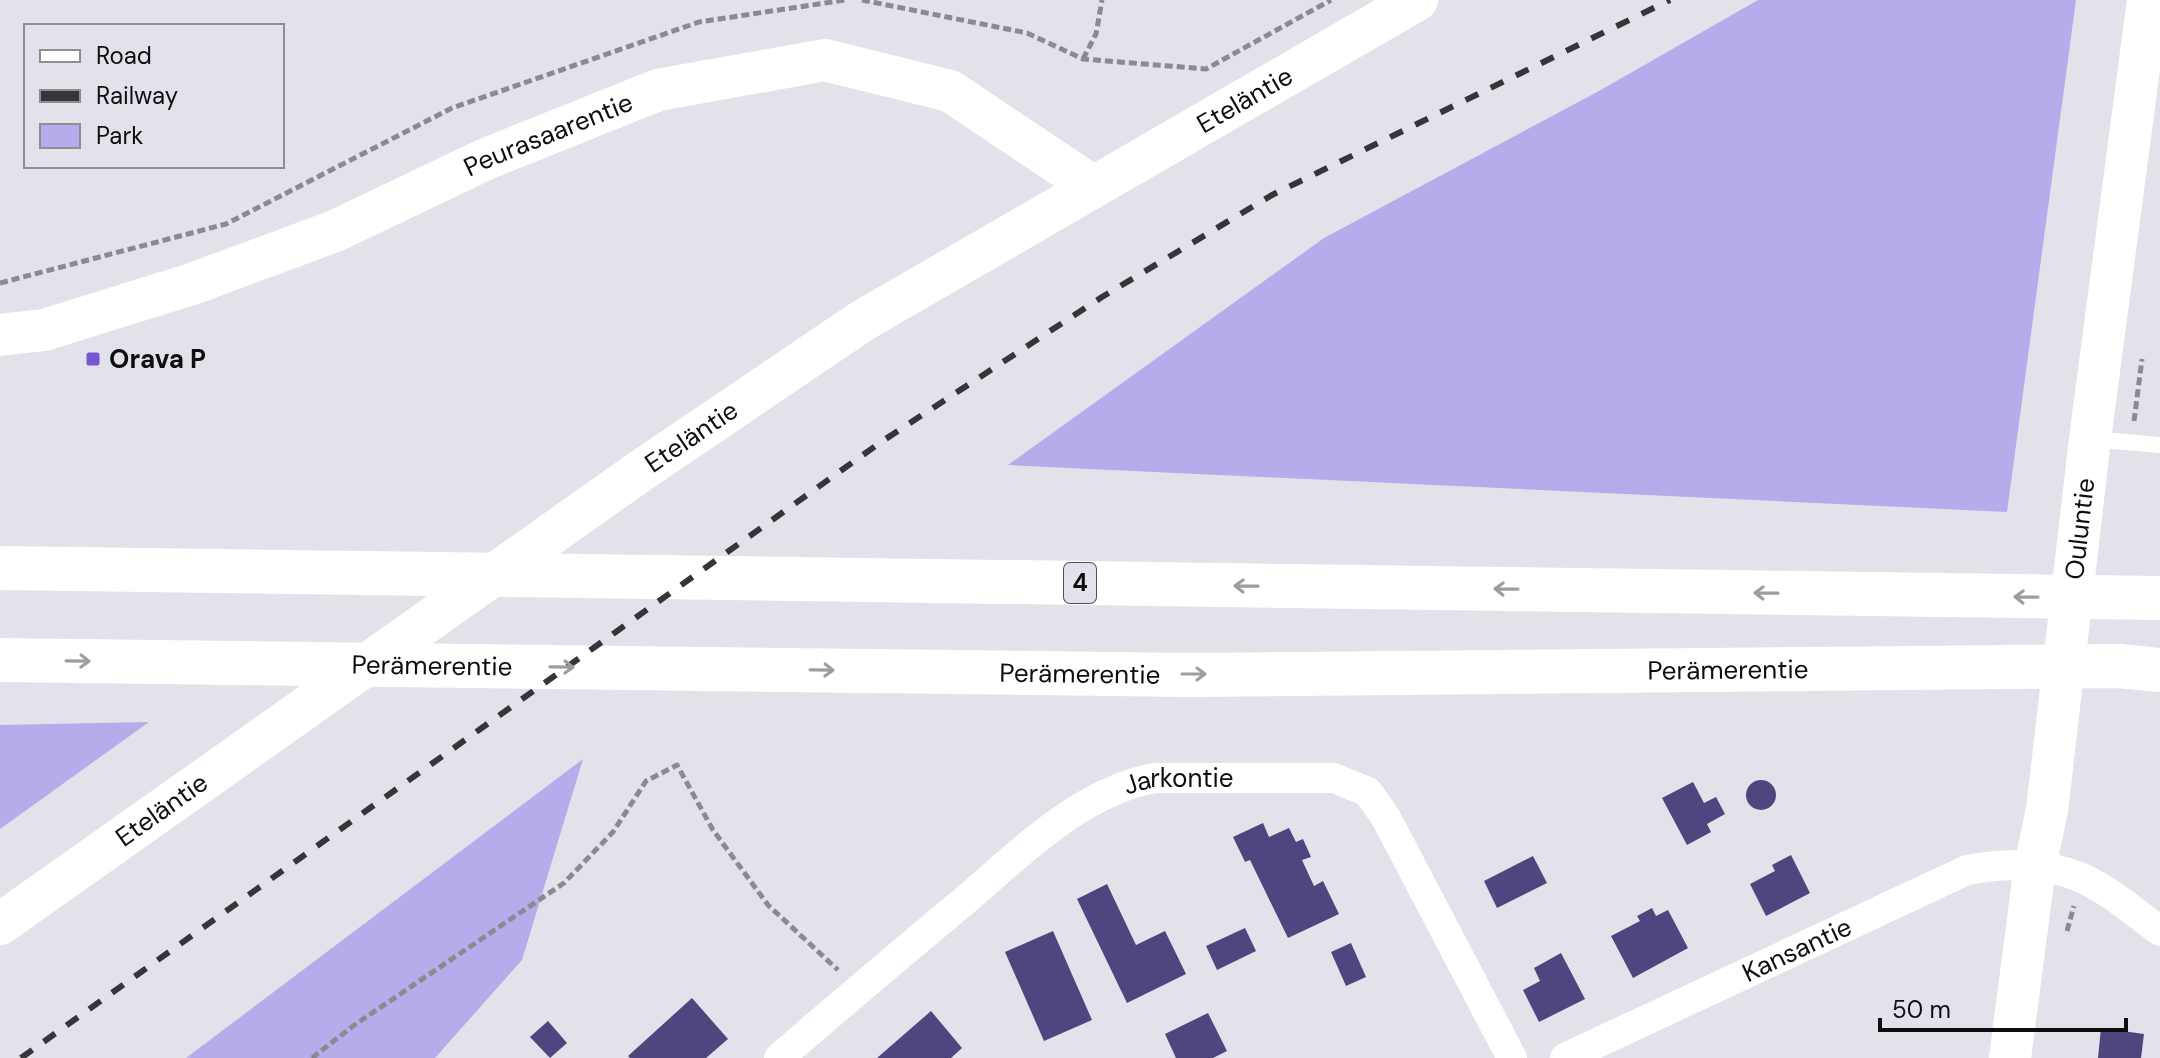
<svg xmlns="http://www.w3.org/2000/svg" width="2160" height="1058" font-family="'DM Sans',sans-serif">
<style>
.green{fill:#b6aceb}
.building{fill:#51457f}
.lines{fill:none;stroke-linecap:round;stroke-linejoin:round}
.path{stroke:#8b8a90;stroke-width:5;stroke-dasharray:8 4;stroke-linecap:butt}
.lane{stroke:#fff;stroke-width:16}
.street{stroke:#fff;stroke-width:30}
.secondary{stroke:#fff;stroke-width:42}
.highway{stroke:#fff;stroke-width:44}
.rail{stroke:#363539;stroke-width:6;stroke-dasharray:14 14;stroke-linecap:butt}
.oneway{stroke:#9f9e9f}
.poi-dot{fill:#7757d1;stroke:#e3e2ea;stroke-width:3}
.labels{text-anchor:middle;stroke-width:8;stroke-linejoin:round;paint-order:stroke}
.shield{fill:#e3e2ea;stroke:#4e4d51;stroke-width:2}
.shield-label{font-size:24px;font-weight:bold;fill:#0e0d10}
.street-label{font-size:26px;fill:#0e0d10;stroke:#e3e2ea}
.poi-label{font-size:26px;font-weight:bold;fill:#0e0d10;stroke:#e3e2ea;text-anchor:start}
</style>
<rect width="100%" height="100%" fill="#e3e2ea"/>
<g class="green">
<polygon points="1758,0 2076,0 2007,512 1008,465 1324,238 1599,91"/>
<polygon points="149,722 0,829 0,725"/>
<polygon points="583,759 522,960 435,1058 186,1058"/>
</g>
<g class="building">
<circle cx="1761" cy="795" r="15"/>
<polygon points="1693,782 1704,803 1716,797 1725,814 1707,824 1711,832 1687,845 1662,798"/>
<polygon points="1263,823 1269,837 1289,828 1296,842 1303,839 1311,857 1302,860 1314,886 1323,881 1339,914 1288,938 1250,860 1245,862 1233,837"/>
<polygon points="1791,855 1810,893 1766,916 1750,884 1775,871 1772,865"/>
<polygon points="1533,856 1547,883 1497,908 1484,881"/>
<polygon points="1107,884 1136,945 1165,931 1186,974 1127,1003 1077,899"/>
<polygon points="1652,908 1656,916 1668,910 1688,948 1633,978 1611,936 1640,921 1637,916"/>
<polygon points="1245,928 1256,951 1217,970 1206,946"/>
<polygon points="1053,931 1092,1020 1044,1041 1005,952"/>
<polygon points="1351,943 1366,977 1346,986 1331,952"/>
<polygon points="1561,953 1585,999 1539,1022 1523,990 1540,981 1534,968"/>
<polygon points="692,998 728,1039 706,1058 630,1058 628,1056"/>
<polygon points="931,1011 962,1048 951,1058 877,1058"/>
<polygon points="1208,1013 1227,1051 1213,1058 1176,1058 1165,1034"/>
<polygon points="548,1021 567,1043 550,1058 530,1037"/>
<polygon points="2101,1028 2144,1034 2141,1058 2098,1058"/>
</g>
<g class="lines">
<g class="path">
<polyline points="862,0 1027,33 1083,59 1206,69 1331,0"/>
<polyline points="1083,59 1096,34 1102,0"/>
<polyline points="0,283 226,224 452,108 699,22 845,0"/>
<polyline points="2134,421 2142,359"/>
<polyline points="2067,931 2074,906"/>
<polyline points="312,1058 353,1026 564,883 613,832 646,781 677,765 713,830 768,905 838,970"/>
</g>
<polyline class="lane" points="2090,439 2160,445"/>
<g class="street">
<path id="s1" d="M 779,1058 C 838,1007 897,957 957,907 C 1016,858 1077,792 1155,778 L 1334,778 L 1368,792 L 1386,818 L 1512,1058"/>
<path id="s2" d="M 1565,1058 L 1967,870 C 2003,863 2042,863 2077,876 C 2107,888 2134,912 2160,931"/>
</g>
<g class="secondary">
<path id="s3" d="M 0,335 L 44,330 L 192,284 L 335,231 L 486,159 L 658,90 L 825,60 L 950,91 L 1092,186"/>
<path id="s4" d="M 0,924 L 639,472 L 862,321 L 1417,0"/>
<path id="s5" d="M 2010,1058 L 2035,866 L 2047,810 L 2090,439 L 2148,0"/>
</g>
<g class="highway">
<polyline points="0,568 2160,598"/>
<path id="s6" d="M 0,660 L 1187,675 L 2119,666 L 2160,670"/>
</g>
<polyline class="rail" points="21,1058 881,442 1102,297 1272,195 1670,0"/>
</g>
<defs><path id="oneway-shaft" d="M-6 0H5M1.5-3L5.5 0L1.5 3" fill="none" stroke-width="1.6" stroke-linecap="round" stroke-linejoin="round" transform="scale(2)"/></defs>
<g class="oneway">
<use href="#oneway-shaft" transform="translate(1246 586) rotate(-179)"/>
<use href="#oneway-shaft" transform="translate(1506 589) rotate(-179)"/>
<use href="#oneway-shaft" transform="translate(1766 593) rotate(-179)"/>
<use href="#oneway-shaft" transform="translate(2026 597) rotate(-179)"/>
<use href="#oneway-shaft" transform="translate(78 661) rotate(1)"/>
<use href="#oneway-shaft" transform="translate(562 667) rotate(1)"/>
<use href="#oneway-shaft" transform="translate(822 670) rotate(1)"/>
<use href="#oneway-shaft" transform="translate(1194 674)"/>
</g>
<rect class="poi-dot" x="85" y="351" width="16" height="16" rx="4"/>
<g class="labels">
<rect class="shield" x="1064" y="563" width="32" height="40" rx="6"/>
<g class="shield-label">
<text x="1080" y="591">4</text>
</g>
<g class="street-label">
<text dy="9" stroke="none"><textPath href="#s4" startOffset="1494">Eteläntie</textPath></text>
<text dy="9" stroke="none"><textPath href="#s3" startOffset="586">Peurasaarentie</textPath></text>
<text dy="9" stroke="none"><textPath href="#s4" startOffset="846">Eteläntie</textPath></text>
<text dy="9" stroke="none"><textPath href="#s5" startOffset="534">Ouluntie</textPath></text>
<text dy="9" stroke="none"><textPath href="#s6" startOffset="432">Perämerentie</textPath></text>
<text dy="9" stroke="none"><textPath href="#s6" startOffset="1728">Perämerentie</textPath></text>
<text dy="9" stroke="none"><textPath href="#s6" startOffset="1080">Perämerentie</textPath></text>
<text dy="9" stroke="none"><textPath href="#s1" startOffset="496">Jarkontie</textPath></text>
<text dy="9" stroke="none"><textPath href="#s4" startOffset="198">Eteläntie</textPath></text>
<text dy="9" stroke="none"><textPath href="#s2" startOffset="256">Kansantie</textPath></text>
</g>
<g class="poi-label">
<text x="109" y="368">Orava P</text>
</g>
</g>
<rect x="24" y="24" width="260" height="144" fill="#e3e2ea" stroke="#8e8d93" stroke-width="2"/>
<rect x="40" y="50" width="40" height="12" fill="#ffffff" stroke="#8e8d93" stroke-width="2"/>
<text x="96" y="64" font-size="24" fill="#0e0d10">Road</text>
<rect x="40" y="90" width="40" height="12" fill="#363539" stroke="#8e8d93" stroke-width="2"/>
<text x="96" y="104" font-size="24" fill="#0e0d10">Railway</text>
<rect x="40" y="124" width="40" height="24" fill="#b6aceb" stroke="#8e8d93" stroke-width="2"/>
<text x="96" y="144" font-size="24" fill="#0e0d10">Park</text>
<path d="M1880 1018v12h246v-12" fill="none" stroke="#0e0d10" stroke-width="4"/>
<text x="1892" y="1018" font-size="24" fill="#0e0d10" stroke="#e3e2ea" stroke-width="6" paint-order="stroke">50 m</text>
</svg>
